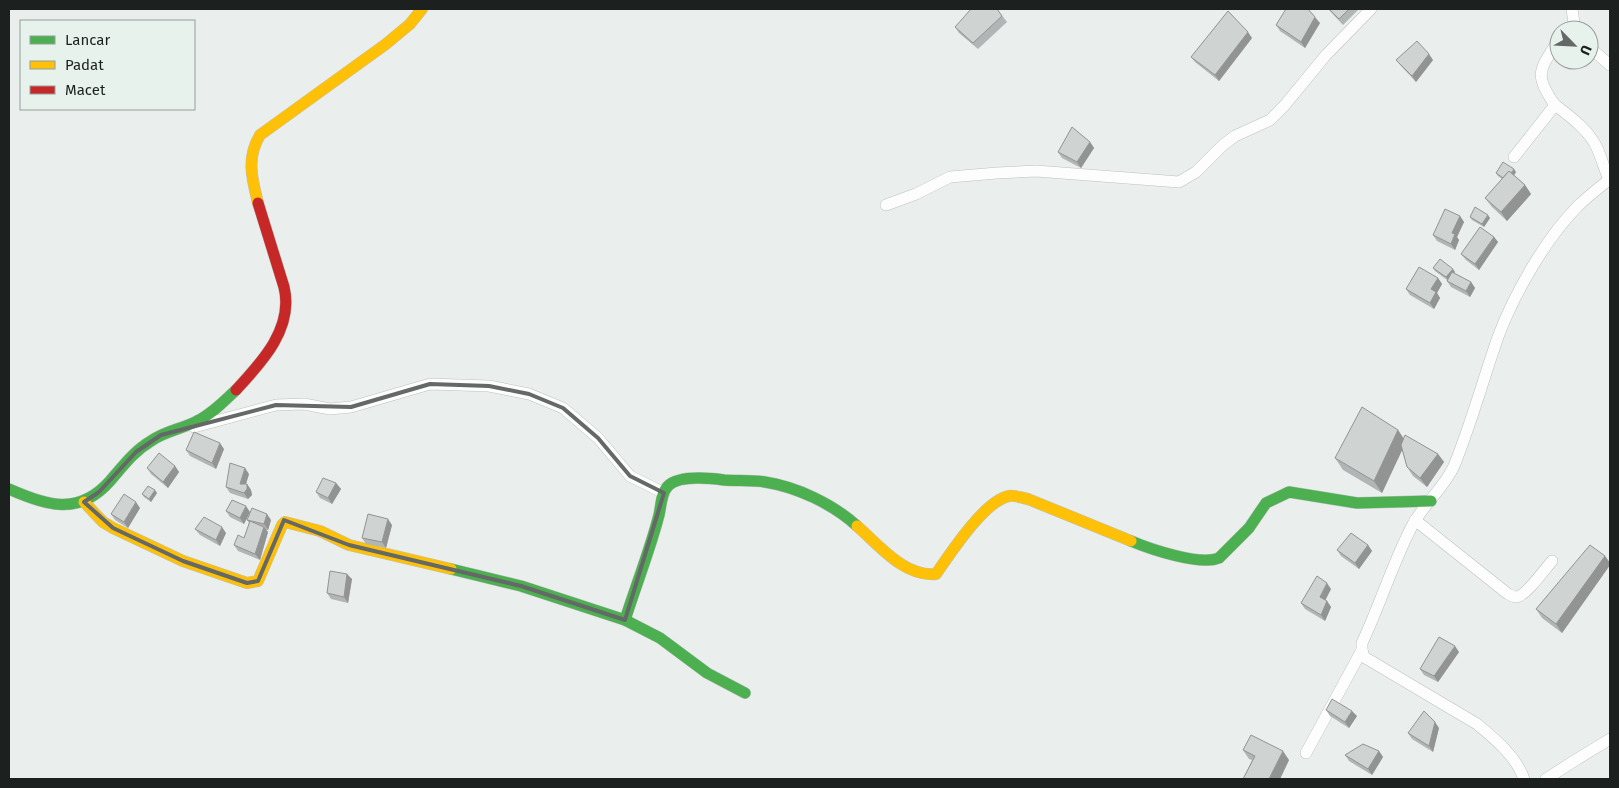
<svg xmlns="http://www.w3.org/2000/svg" width="1619" height="788" font-family="'Fira Sans',sans-serif">
<style>
.lines{fill:none;stroke-linecap:round;stroke-linejoin:round}
.street-casing{stroke:#bcc0bf;stroke-width:12}
.fast-casing{stroke:#bcc0bf;stroke-width:12}
.slow-casing{stroke:#bcc0bf;stroke-width:12}
.jam-casing{stroke:#bcc0bf;stroke-width:12}
.street{stroke:#fcfdfc;stroke-width:11}
.fast{stroke:#4caf50;stroke-width:11}
.slow{stroke:#ffc107;stroke-width:11}
.jam{stroke:#c62828;stroke-width:11}
.wall{fill:#b2b5b5}
.shaded-wall{fill:#919493}
.building{fill:#cfd3d2;stroke:#919493}
.marked{fill:none;stroke:#646866;stroke-width:4;stroke-linejoin:round}
</style>
<rect width="100%" height="100%" fill="#eaefed"/>
<g class="lines">
<defs>
<g id="street">
<polyline points="1572,9 1574,23 1577,30"/>
<polyline points="1589,47 1610,65"/>
<path d="M 1555,105 C 1571,117 1590,131 1598,150 C 1602,160 1605,170 1609,180"/>
<path d="M 1514,157 L 1555,105 C 1532,73 1541,69 1559,39"/>
<polyline points="886,205 916,194 950,177 997,173 1036,171 1179,182 1196,172 1223,145 1235,136 1270,120 1284,106 1326,55 1371,9"/>
<polyline points="194,427 276,405 304,404 330,409 351,407 430,384 489,386 529,394 563,408 598,438 630,476 664,493"/>
<path d="M 1415,520 L 1508,594 C 1510,595 1514,597 1516,597 C 1525,597 1545,569 1552,561"/>
<polyline points="1306,753 1362,650"/>
<path d="M 1524,779 C 1516,756 1495,739 1477,724 L 1364,657 L 1362,650 L 1362,643 C 1380,605 1392,565 1411,528 C 1422,505 1443,490 1454,466 C 1471,424 1483,380 1498,337 C 1514,294 1546,238 1578,206 C 1588,196 1600,187 1610,179"/>
<polyline points="1546,779 1574,761 1610,739"/>
</g>
<g id="fast">
<path d="M 9,489 C 47,506 79,516 110,481 C 123,466 134,451 151,441 C 165,431 182,429 197,421 C 212,414 224,401 236,390"/>
<path d="M 1131,541 C 1150,549 1200,566 1219,558 L 1249,528 L 1266,503 L 1289,492 L 1357,503 L 1431,501"/>
<polyline points="451,569 521,586 625,620 660,638 707,673 745,693"/>
<path d="M 625,620 C 636,585 650,550 659,515 C 661,507 661,493 668,486 C 679,475 709,478 724,480 C 737,481 752,480 765,482 C 797,487 833,504 857,526"/>
</g>
<g id="slow">
<path d="M 258,203 C 252,179 246,158 260,135 L 386,44 L 410,24 L 422,9"/>
<polyline points="84,502 103,522 113,528 183,561 247,583 258,581 282,525 285,522 320,531 349,545 451,569"/>
<path d="M 857,526 C 879,545 904,577 936,574 C 950,554 984,501 1009,496 C 1015,495 1022,498 1028,499 L 1131,541"/>
</g>
<path id="jam" d="M 236,390 C 262,362 294,328 284,287 L 258,203"/>
</defs>
<use href="#street" class="street-casing"/>
<use href="#fast" class="fast-casing"/>
<use href="#slow" class="slow-casing"/>
<use href="#jam" class="jam-casing"/>
<use href="#street" class="street"/>
<use href="#fast" class="fast"/>
<use href="#slow" class="slow"/>
<use href="#jam" class="jam"/>
</g>
<g class="wall">
<polygon points="997,9 1007,22 978,49 959,33 955,27"/>
<polygon points="1328,9 1359,9 1343,25"/>
<polygon points="1320,23 1305,48 1280,31 1276,25"/>
<polygon points="1252,38 1219,81 1195,62 1191,57"/>
<polygon points="1396,60 1433,60 1416,82 1401,66"/>
<polygon points="1090,142 1094,148 1081,168 1062,158 1058,152"/>
<polygon points="1516,172 1514,175 1525,185 1531,194 1507,221 1492,207 1485,198 1502,179 1498,176 1496,173"/>
<polygon points="1460,216 1464,222 1457,237 1459,240 1455,250 1437,241 1433,235"/>
<polygon points="1470,217 1490,218 1484,227 1472,220"/>
<polygon points="1494,237 1498,242 1479,270 1466,260 1461,254"/>
<polygon points="1433,268 1455,272 1454,273 1471,282 1475,288 1470,297 1451,287 1447,281 1447,280 1435,271"/>
<polygon points="1438,278 1442,284 1437,293 1440,298 1434,309 1410,295 1406,289"/>
<polygon points="1398,430 1404,439 1438,454 1444,462 1427,487 1413,476 1407,467 1402,449 1382,493 1343,470 1335,458"/>
<polygon points="224,449 216,469 190,456 186,450"/>
<polygon points="175,466 179,472 168,488 151,474 147,468"/>
<polygon points="249,474 246,484 247,484 251,490 252,495 248,499 230,493 226,487"/>
<polygon points="336,483 341,489 332,504 320,498 316,492"/>
<polygon points="157,493 151,502 144,497 142,494"/>
<polygon points="140,508 128,528 115,520 111,514"/>
<polygon points="226,511 250,512 244,524 230,517"/>
<polygon points="247,520 271,520 268,530 266,530 268,532 260,560 238,551 234,545 244,538 249,523"/>
<polygon points="392,525 386,548 366,544 362,538"/>
<polygon points="195,529 226,533 220,546 200,535"/>
<polygon points="1368,545 1372,551 1359,569 1341,556 1337,550"/>
<polygon points="1605,556 1610,563 1610,565 1562,633 1542,618 1536,609"/>
<polygon points="352,579 348,603 331,599 327,593"/>
<polygon points="1331,589 1325,600 1327,601 1331,607 1325,621 1305,609 1301,603"/>
<polygon points="1459,652 1438,682 1424,675 1420,669"/>
<polygon points="1326,710 1357,716 1349,728 1330,716"/>
<polygon points="1439,728 1433,752 1412,739 1408,733"/>
<polygon points="1243,750 1289,760 1280,779 1243,779 1252,760 1249,759"/>
<polygon points="1379,751 1383,757 1372,775 1349,761 1345,755"/>
</g>
<g class="shaded-wall">
<polygon points="1315,17 1320,23 1305,48 1301,42"/>
<polygon points="1248,32 1252,38 1219,81 1215,75"/>
<polygon points="1429,54 1433,60 1416,82 1412,76"/>
<polygon points="1090,142 1094,148 1081,168 1077,162"/>
<polygon points="1514,169 1516,172 1509,183 1507,180"/>
<polygon points="1525,185 1531,194 1507,221 1501,212"/>
<polygon points="1488,215 1490,218 1484,227 1482,224"/>
<polygon points="1460,216 1464,222 1457,237 1459,240 1455,250 1451,244 1452,233"/>
<polygon points="1494,237 1498,242 1479,270 1475,264"/>
<polygon points="1453,269 1455,272 1448,280 1446,277"/>
<polygon points="1438,278 1442,284 1437,293 1440,298 1434,309 1430,303 1431,289"/>
<polygon points="1471,282 1475,288 1470,297 1466,291"/>
<polygon points="1398,430 1406,442 1382,493 1374,481"/>
<polygon points="220,443 224,449 216,469 212,463"/>
<polygon points="1438,454 1444,462 1427,487 1420,478"/>
<polygon points="175,466 179,472 168,488 163,482"/>
<polygon points="245,468 249,474 244,490 240,484"/>
<polygon points="336,483 341,489 332,504 328,498"/>
<polygon points="247,484 251,490 252,495 248,499 244,493"/>
<polygon points="155,490 157,493 151,502 149,499"/>
<polygon points="136,502 140,508 128,528 124,522"/>
<polygon points="246,506 250,512 244,524 240,518"/>
<polygon points="267,514 271,520 268,530 264,524"/>
<polygon points="388,519 392,525 386,548 382,542"/>
<polygon points="222,527 226,533 220,546 216,540"/>
<polygon points="264,527 268,532 260,560 255,554"/>
<polygon points="1368,545 1372,551 1359,569 1355,563"/>
<polygon points="1605,556 1610,563 1610,565 1562,633 1556,624"/>
<polygon points="347,574 352,579 348,603 344,597"/>
<polygon points="1327,583 1331,589 1324,603 1320,597"/>
<polygon points="1327,601 1331,607 1325,621 1321,615"/>
<polygon points="1455,646 1459,652 1438,682 1434,676"/>
<polygon points="1352,711 1357,716 1349,728 1345,722"/>
<polygon points="1435,722 1439,728 1433,752 1429,746"/>
<polygon points="1283,751 1289,760 1280,779 1269,779"/>
<polygon points="1379,751 1383,757 1372,775 1368,769"/>
</g>
<g class="building">
<polygon points="971,9 997,9 1002,16 973,43 955,27"/>
<polygon points="1286,9 1308,9 1315,17 1301,42 1276,25"/>
<polygon points="1329,9 1349,9 1339,19"/>
<polygon points="1228,11 1248,32 1215,75 1191,57"/>
<polygon points="1417,41 1429,54 1412,76 1396,60"/>
<polygon points="1072,127 1090,142 1077,162 1058,152"/>
<polygon points="1503,162 1514,169 1511,173 1509,171 1503,178 1496,173"/>
<polygon points="1509,171 1525,185 1501,212 1485,198"/>
<polygon points="1475,207 1488,215 1482,224 1470,217"/>
<polygon points="1445,209 1460,216 1452,233 1455,234 1451,244 1433,235"/>
<polygon points="1480,227 1494,237 1475,264 1461,254"/>
<polygon points="1440,259 1453,269 1446,277 1433,268"/>
<polygon points="1419,267 1438,278 1431,289 1436,292 1430,303 1406,289"/>
<polygon points="1452,272 1471,282 1466,291 1447,281"/>
<polygon points="1362,407 1398,430 1374,481 1335,458"/>
<polygon points="194,432 220,443 212,463 186,450"/>
<polygon points="1405,435 1438,454 1420,478 1407,467 1401,445"/>
<polygon points="159,453 175,466 163,482 147,468"/>
<polygon points="230,463 245,468 240,484 247,484 247,489 244,493 226,487"/>
<polygon points="323,478 336,483 328,498 316,492"/>
<polygon points="148,486 155,490 149,499 142,494"/>
<polygon points="124,494 136,502 124,522 111,514"/>
<polygon points="232,500 246,506 240,518 226,511"/>
<polygon points="252,508 267,514 264,524 247,520"/>
<polygon points="368,514 388,519 382,542 362,538"/>
<polygon points="204,517 222,527 216,540 195,529"/>
<polygon points="250,521 264,527 255,554 234,545 238,535 244,538"/>
<polygon points="1351,533 1368,545 1355,563 1337,550"/>
<polygon points="1590,545 1605,556 1556,624 1536,609"/>
<polygon points="330,571 347,574 344,597 327,593"/>
<polygon points="1317,576 1327,583 1320,597 1327,601 1321,615 1301,603"/>
<polygon points="1439,637 1455,646 1434,676 1420,669"/>
<polygon points="1332,699 1352,711 1345,722 1326,710"/>
<polygon points="1424,711 1435,722 1429,746 1408,733"/>
<polygon points="1251,735 1283,751 1269,779 1243,779 1255,756 1243,750"/>
<polygon points="1363,744 1379,751 1368,769 1345,755"/>
</g>
<path class="marked" d="M 430,384 L 489,386 L 529,394 L 563,408 L 598,438 L 630,476 L 664,493 L 625,620 L 521,586 L 349,545 L 284,520 L 258,581 L 247,583 L 183,561 L 113,528 L 84,502 L 99,492 L 136,452 L 161,435 L 276,405 L 351,407 Z"/>
<rect width="1619" height="788" fill="none" stroke="#1c201e" stroke-width="20"/>
<rect x="20" y="20" width="175" height="90" fill="#e7f2ed" stroke="#969e9a"/>
<rect x="30" y="36" width="25" height="8" fill="#4caf50" stroke="#969e9a"/>
<text x="65" y="45" font-size="15" fill="#1c201e">Lancar</text>
<rect x="30" y="61" width="25" height="8" fill="#ffc107" stroke="#969e9a"/>
<text x="65" y="70" font-size="15" fill="#1c201e">Padat</text>
<rect x="30" y="86" width="25" height="8" fill="#c62828" stroke="#969e9a"/>
<text x="65" y="95" font-size="15" fill="#1c201e">Macet</text>
<g transform="translate(1574 45) rotate(114)"><circle r="24" fill="#e7f2ed" stroke="#969e9a"/>
<path d="M0-4L9 19L0 12L-9 19Z" fill="#646866"/>
<text y="-8" font-size="14" font-weight="bold" text-anchor="middle" fill="#1c201e">U</text>
</g>
</svg>
